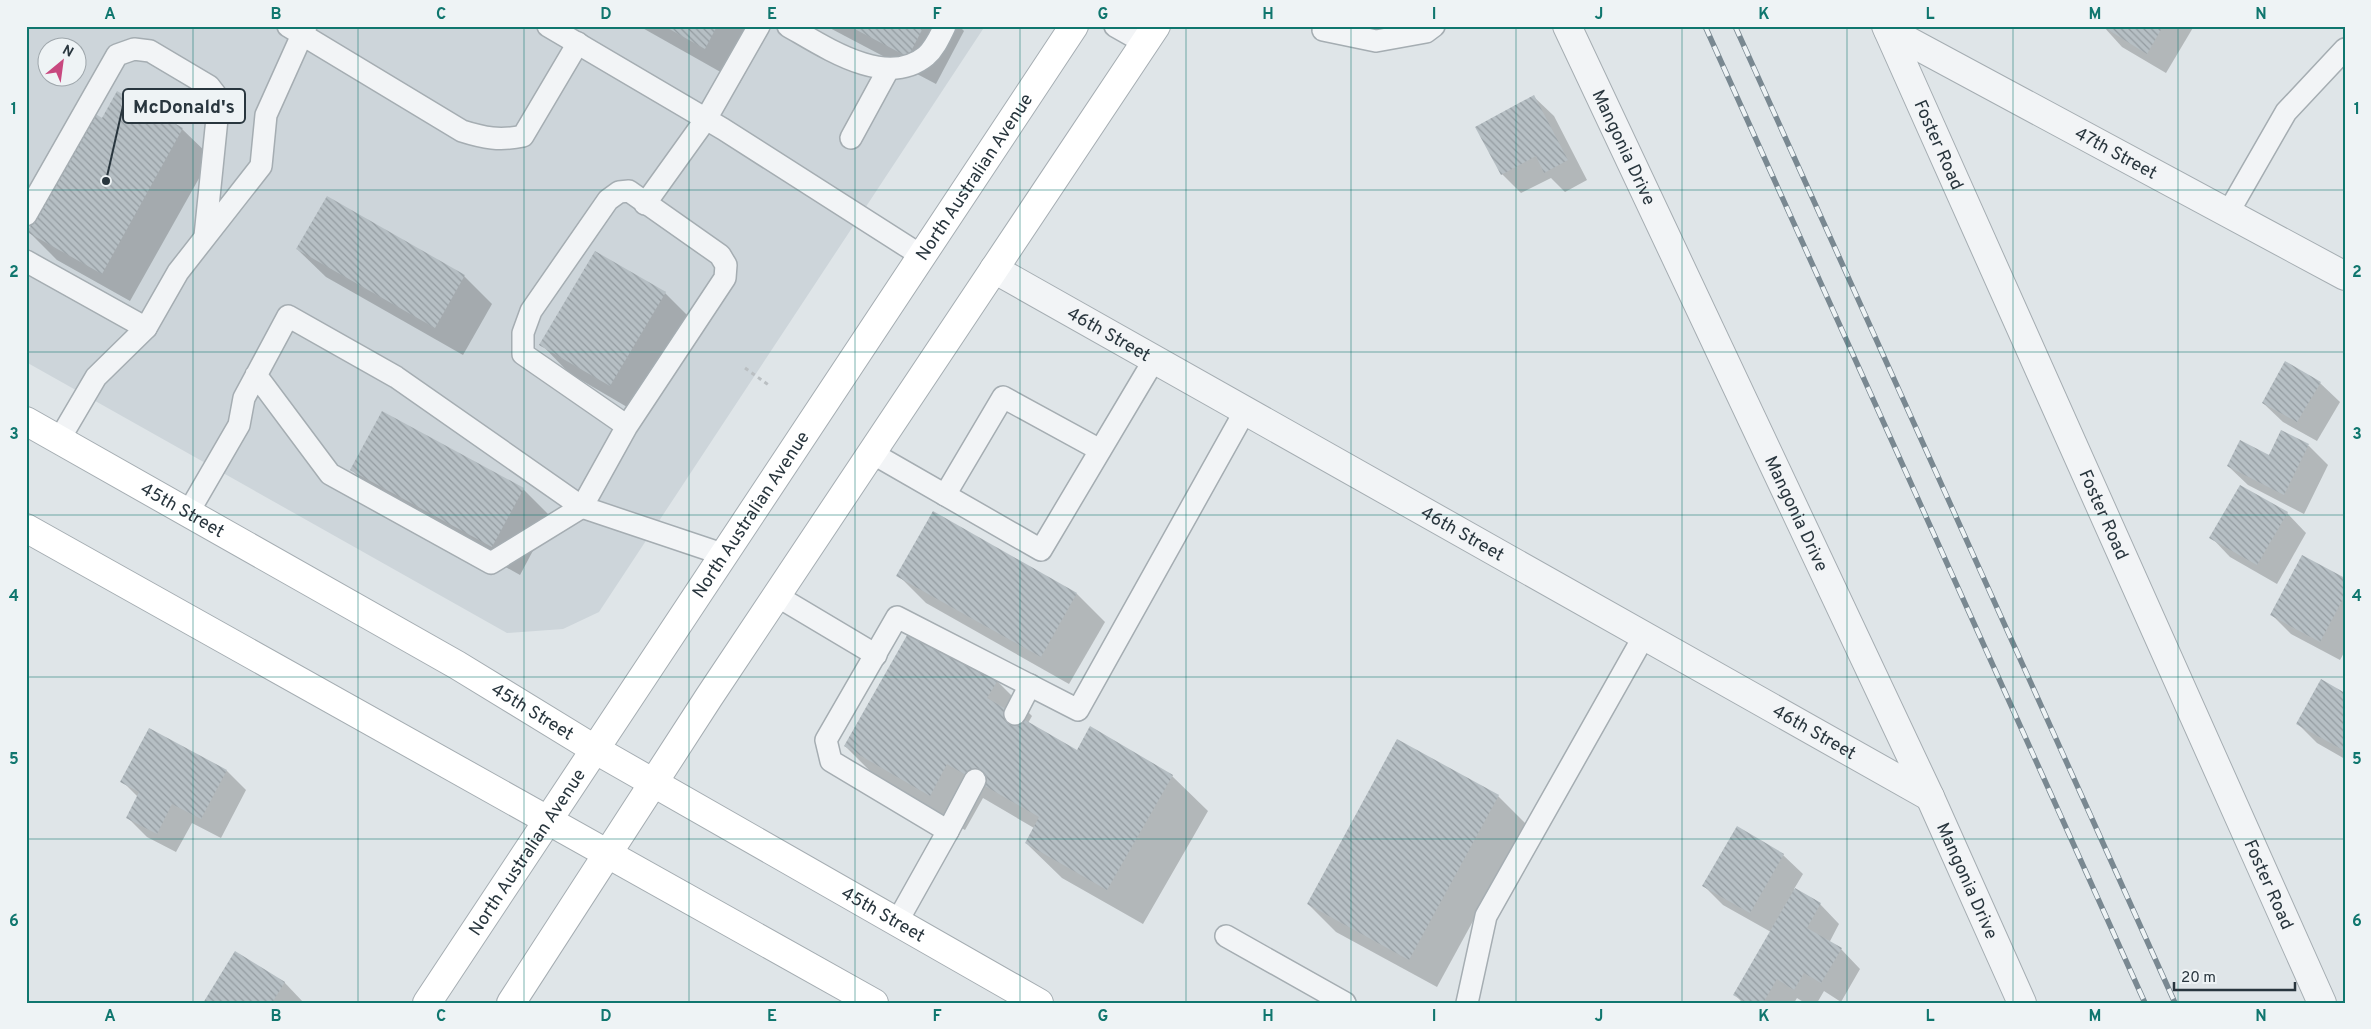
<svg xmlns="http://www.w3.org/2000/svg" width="2371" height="1029" font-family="Overpass,sans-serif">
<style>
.built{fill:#cdd5da;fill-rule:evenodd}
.shadow{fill:#0003}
.building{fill:url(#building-back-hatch)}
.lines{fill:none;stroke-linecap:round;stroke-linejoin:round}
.service-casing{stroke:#a5adb2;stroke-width:24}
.minor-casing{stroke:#a5adb2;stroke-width:30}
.secondary-casing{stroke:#a5adb2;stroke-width:30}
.path{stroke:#babfc2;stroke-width:3;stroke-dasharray:4 4;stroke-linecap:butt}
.service{stroke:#f2f4f6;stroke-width:21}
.minor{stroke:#f2f4f6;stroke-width:28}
.secondary{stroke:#fff;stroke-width:28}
.rail-casing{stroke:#798891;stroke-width:5.5}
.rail{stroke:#eef3f5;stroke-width:4;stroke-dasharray:11;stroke-linecap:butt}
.grid{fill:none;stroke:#0f766e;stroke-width:1;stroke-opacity:0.55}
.labels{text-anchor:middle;stroke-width:4;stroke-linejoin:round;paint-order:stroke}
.street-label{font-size:18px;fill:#29363e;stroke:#eef3f5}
.leader{fill:none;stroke:#29363e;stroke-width:2}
.callout-dot{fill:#29363e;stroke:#eef3f5;stroke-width:2}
.callout{fill:#eef3f5;stroke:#29363e;stroke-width:2}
.callout-label{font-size:19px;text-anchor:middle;font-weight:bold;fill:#29363e}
.neatline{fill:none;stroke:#0f766e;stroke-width:2}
.grid-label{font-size:16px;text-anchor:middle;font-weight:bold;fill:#0f766e}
</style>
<defs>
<pattern id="building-back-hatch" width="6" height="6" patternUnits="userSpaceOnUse" patternTransform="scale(1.25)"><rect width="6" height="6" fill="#b6bfc4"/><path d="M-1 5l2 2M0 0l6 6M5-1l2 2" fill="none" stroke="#949ca1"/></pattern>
</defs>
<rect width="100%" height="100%" fill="#dfe5e8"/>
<path class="built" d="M 26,26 L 985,26 L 599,612 L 563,629 L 507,633 L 26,362 ZM 48,48 L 78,48 L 78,78 L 48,78 Z"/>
<g class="shadow">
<polygon points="639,26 771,26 740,83"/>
<polygon points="826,26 959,26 964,31 936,84"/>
<polygon points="2103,26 2194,26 2166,73 2122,47"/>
<polygon points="117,93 182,129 211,157 130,301 57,260 29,232 102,120"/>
<polygon points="1534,97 1554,116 1587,180 1565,192 1551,178 1521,193 1502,174"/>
<polygon points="297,249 464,276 492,304 463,355 326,277"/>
<polygon points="595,252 665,293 693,321 639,414 569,373 541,344"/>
<polygon points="2320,383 2340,402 2317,441 2283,422 2263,403"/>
<polygon points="2281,432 2309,446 2328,465 2304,514 2248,485 2228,466 2269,456"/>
<polygon points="351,469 523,489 551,517 520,575 379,497"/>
<polygon points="933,513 1077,594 1105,622 1069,684 926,603 898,575"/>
<polygon points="2287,513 2306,533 2277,584 2230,557 2211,537"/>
<polygon points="2345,579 2345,651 2340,660 2291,634 2272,615"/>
<polygon points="997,681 1032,716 1028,723 1077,751 1090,728 1172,776 1208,811 1143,924 1062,878 1026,843 1034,828 983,798 965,830 880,781 845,746"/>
<polygon points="2345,694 2345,759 2317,743 2297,723"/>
<polygon points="150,730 227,771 246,790 221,838 192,823 176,852 147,837 127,817 138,797 122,781"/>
<polygon points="1498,796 1526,824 1437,987 1336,932 1308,904"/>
<polygon points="1783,855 1803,874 1794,889 1820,904 1839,924 1829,943 1841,949 1860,969 1841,1002 1824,991 1817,1003 1805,1003 1797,998 1794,1003 1743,1003 1735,995 1771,932 1723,905 1704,886"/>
<polygon points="235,953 285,983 304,1003 205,1003"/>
</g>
<g class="building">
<polygon points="664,26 717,26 705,49"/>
<polygon points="849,26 924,26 908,57"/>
<polygon points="2102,26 2163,26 2147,54"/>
<polygon points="117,91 183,128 102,274 27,232 94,113 102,118"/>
<polygon points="1534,95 1568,160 1544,173 1536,156 1501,175 1475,127"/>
<polygon points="327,196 465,275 435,328 296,249"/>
<polygon points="595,251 666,292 610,386 539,345"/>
<polygon points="2285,361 2321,382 2297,422 2262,403"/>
<polygon points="382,411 524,488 492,547 350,470"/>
<polygon points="2281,430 2309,444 2284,495 2227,466 2240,440 2269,455"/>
<polygon points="2240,485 2288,512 2257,565 2209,538"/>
<polygon points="933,511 1077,593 1041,657 896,576"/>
<polygon points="2302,555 2345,578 2345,595 2320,642 2270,615"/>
<polygon points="910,630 998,680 987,698 1077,750 1090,726 1173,775 1107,890 1025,843 1039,817 947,764 930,796 844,746"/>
<polygon points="2321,679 2345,693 2345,751 2296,724"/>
<polygon points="149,728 227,770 201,819 172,804 157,834 126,818 139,792 120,782"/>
<polygon points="1397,739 1499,795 1409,960 1307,904"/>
<polygon points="1737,826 1784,854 1750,913 1702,886"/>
<polygon points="1795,888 1821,903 1807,928 1842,948 1821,983 1804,973 1794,990 1777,979 1763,1003 1747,1003 1733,995"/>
<polygon points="235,951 285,982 272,1003 203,1003"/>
</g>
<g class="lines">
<defs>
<g id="service">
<path d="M 288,26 L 462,131 C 484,138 500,141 523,136 L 578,43"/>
<polyline points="548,26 723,129 922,256"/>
<path d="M 788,26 C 825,47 886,89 926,56 C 935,48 940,36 945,26"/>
<polyline points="1115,26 1145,43"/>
<polyline points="1323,30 1376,41 1426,32 1434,26"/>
<polyline points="851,138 888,70"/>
<polyline points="645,204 706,119 759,26"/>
<polyline points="2228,213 2286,112 2345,49"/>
<polyline points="26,215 117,55 134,49 150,51 209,86 219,99 205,236"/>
<polyline points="26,261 146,328"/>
<polyline points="627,426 523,354 523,333 531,311 608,200 619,192 629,191 720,255 726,265 725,278 627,426 582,507 725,555"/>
<polyline points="59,440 96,377 146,328 178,272 261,166 266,115 306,26"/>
<polyline points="872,453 1041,550 1154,360"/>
<polyline points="945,495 1003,397 1100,450"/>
<polyline points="188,513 239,425 244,398 288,316 396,377 582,507 491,563 330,474 256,375"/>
<polyline points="777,596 876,655"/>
<polyline points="1015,714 1030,685"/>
<polyline points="948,831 975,780"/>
<polyline points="897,922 948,831 831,761 826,740 897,617 1078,710 1245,411"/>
<polyline points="1226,936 1345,1003"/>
<polyline points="1467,1003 1486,916 1644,636"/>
</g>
<g id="minor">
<path id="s1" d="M 1567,26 L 1930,797 L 2022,1003"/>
<path id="s2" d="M 1886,26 L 2322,1003"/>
<path id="s3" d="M 1888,30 L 2345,276"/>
<path id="s4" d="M 994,269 L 1930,797"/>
</g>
<g id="secondary">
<path id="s5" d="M 26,421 L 457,665 L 596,750 L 1039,1003"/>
<polyline points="26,528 874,1003"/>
<path id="s6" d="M 427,1003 L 1074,26"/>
<polyline points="511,1003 709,697 1156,26"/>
</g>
</defs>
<use href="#service" class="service-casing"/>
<use href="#minor" class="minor-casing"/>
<use href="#secondary" class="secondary-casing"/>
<polyline class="path" points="745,368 770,386"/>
<use href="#service" class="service"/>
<use href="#minor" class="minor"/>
<use href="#secondary" class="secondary"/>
<defs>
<g id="rail">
<polyline points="1705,26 2145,1003"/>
<polyline points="1735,26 2175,1003"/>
</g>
</defs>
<use href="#rail" class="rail-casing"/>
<use href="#rail" class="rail"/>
</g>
<path class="grid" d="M 193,26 L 193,1003M 358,26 L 358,1003M 524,26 L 524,1003M 689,26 L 689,1003M 855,26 L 855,1003M 1020,26 L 1020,1003M 1186,26 L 1186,1003M 1351,26 L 1351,1003M 1516,26 L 1516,1003M 1682,26 L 1682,1003M 1847,26 L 1847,1003M 2013,26 L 2013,1003M 2178,26 L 2178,1003M 26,190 L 2345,190M 26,352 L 2345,352M 26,515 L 2345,515M 26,677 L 2345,677M 26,839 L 2345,839"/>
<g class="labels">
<g class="street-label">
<text dy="6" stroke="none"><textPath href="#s2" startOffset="130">Foster Road</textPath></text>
<text dy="6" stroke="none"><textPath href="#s1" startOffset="134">Mangonia Drive</textPath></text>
<text dy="6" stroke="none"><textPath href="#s3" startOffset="259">47th Street</textPath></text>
<text dy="6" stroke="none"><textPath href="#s6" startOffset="991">North Australian Avenue</textPath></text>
<text dy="6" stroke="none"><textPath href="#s4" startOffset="132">46th Street</textPath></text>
<text dy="6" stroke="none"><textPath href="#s5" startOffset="180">45th Street</textPath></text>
<text dy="6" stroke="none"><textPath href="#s1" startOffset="539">Mangonia Drive</textPath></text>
<text dy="6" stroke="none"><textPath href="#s2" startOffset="535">Foster Road</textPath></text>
<text dy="6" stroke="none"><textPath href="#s6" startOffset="586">North Australian Avenue</textPath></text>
<text dy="6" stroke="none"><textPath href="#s4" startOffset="538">46th Street</textPath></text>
<text dy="6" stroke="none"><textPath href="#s5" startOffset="584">45th Street</textPath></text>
<text dy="6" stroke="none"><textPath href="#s4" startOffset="942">46th Street</textPath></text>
<text dy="6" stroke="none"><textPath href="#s6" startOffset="181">North Australian Avenue</textPath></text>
<text dy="6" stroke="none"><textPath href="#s1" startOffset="944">Mangonia Drive</textPath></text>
<text dy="6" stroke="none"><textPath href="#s2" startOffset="940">Foster Road</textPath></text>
<text dy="6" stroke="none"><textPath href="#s5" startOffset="989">45th Street</textPath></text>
</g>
</g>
<path class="leader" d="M106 181L123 106"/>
<circle class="callout-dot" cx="106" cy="181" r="5"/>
<rect class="callout" x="123" y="89" width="122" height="34" rx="5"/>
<g class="callout-label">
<text x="184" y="113">McDonald's</text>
</g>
<rect width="2371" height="1029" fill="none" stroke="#eef3f5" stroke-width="55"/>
<g transform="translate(62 62) rotate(29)"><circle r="24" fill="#eef3f5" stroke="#9fa7ac"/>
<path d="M0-4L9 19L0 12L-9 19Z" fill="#c8487f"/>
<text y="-8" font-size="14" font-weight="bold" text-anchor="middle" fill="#29363e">N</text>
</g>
<path d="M2174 982v8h121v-8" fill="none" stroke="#29363e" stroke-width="2.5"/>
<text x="2181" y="982" font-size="15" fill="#29363e" stroke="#eef3f5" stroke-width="4" paint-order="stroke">20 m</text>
<rect x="28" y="28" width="2316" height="974" class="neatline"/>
<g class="grid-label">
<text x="110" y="19">A</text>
<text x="276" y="19">B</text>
<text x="441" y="19">C</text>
<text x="606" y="19">D</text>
<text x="772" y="19">E</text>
<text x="937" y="19">F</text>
<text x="1103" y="19">G</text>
<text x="1268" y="19">H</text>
<text x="1434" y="19">I</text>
<text x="1599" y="19">J</text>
<text x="1764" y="19">K</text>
<text x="1930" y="19">L</text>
<text x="2095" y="19">M</text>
<text x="2261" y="19">N</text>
<text x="14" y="114">1</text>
<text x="2357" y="114">1</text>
<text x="14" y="277">2</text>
<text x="2357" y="277">2</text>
<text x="14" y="439">3</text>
<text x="2357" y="439">3</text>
<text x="14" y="601">4</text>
<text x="2357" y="601">4</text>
<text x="14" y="764">5</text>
<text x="2357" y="764">5</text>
<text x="14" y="926">6</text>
<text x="2357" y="926">6</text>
<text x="110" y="1021">A</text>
<text x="276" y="1021">B</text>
<text x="441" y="1021">C</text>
<text x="606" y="1021">D</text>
<text x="772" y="1021">E</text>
<text x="937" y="1021">F</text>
<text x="1103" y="1021">G</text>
<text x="1268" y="1021">H</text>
<text x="1434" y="1021">I</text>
<text x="1599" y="1021">J</text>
<text x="1764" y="1021">K</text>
<text x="1930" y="1021">L</text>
<text x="2095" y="1021">M</text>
<text x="2261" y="1021">N</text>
</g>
</svg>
